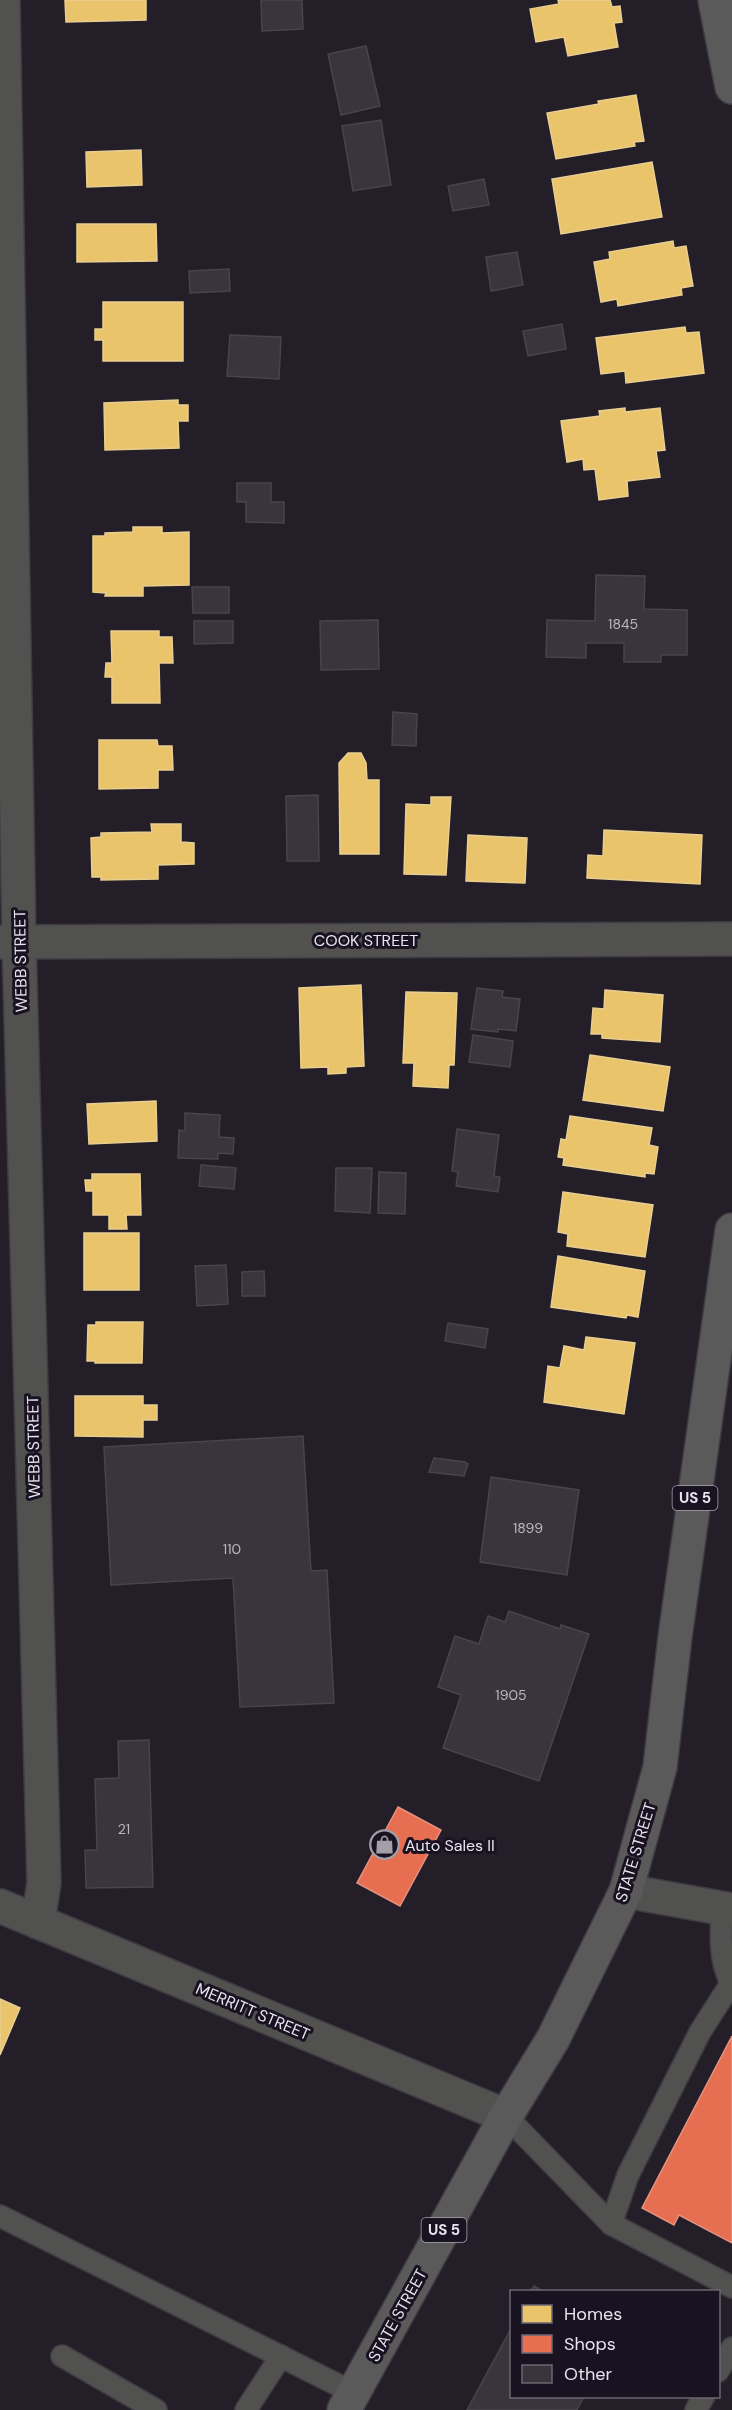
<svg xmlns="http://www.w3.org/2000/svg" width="732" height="2410" font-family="'DM Sans',sans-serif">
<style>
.homes{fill:#e9c46a;stroke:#e9ce92;stroke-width:1.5}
.shops{fill:#e76f51;stroke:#e79280;stroke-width:1.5}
.building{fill:#39353d;stroke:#48444d;stroke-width:1.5}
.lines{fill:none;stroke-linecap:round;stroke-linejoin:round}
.service-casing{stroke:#3f3b43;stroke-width:24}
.minor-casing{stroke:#3f3b43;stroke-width:36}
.primary-casing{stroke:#3f3b43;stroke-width:36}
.service{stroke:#515150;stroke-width:21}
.minor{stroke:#515150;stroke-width:33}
.primary{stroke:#5a5a5b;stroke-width:33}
.labels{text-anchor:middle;stroke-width:6;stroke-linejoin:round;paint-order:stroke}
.number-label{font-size:14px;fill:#bcb8c2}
.shield{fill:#191221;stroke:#aaa5b1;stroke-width:1.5}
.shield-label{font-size:15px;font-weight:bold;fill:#e8e4ef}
.street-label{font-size:16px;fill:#e8e4ef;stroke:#191221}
.poi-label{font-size:16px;fill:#e8e4ef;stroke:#191221;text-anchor:start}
</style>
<rect width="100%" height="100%" fill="#231e28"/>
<g class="homes">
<polygon points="65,0 146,0 146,20 66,22"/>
<polygon points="558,0 610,0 612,7 620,6 622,22 614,23 618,47 568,56 564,37 536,42 530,9 559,4"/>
<polygon points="636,95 644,141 634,142 635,146 556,159 547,113 599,104 598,101"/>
<polygon points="141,150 142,185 87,187 86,152"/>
<polygon points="652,162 662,217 561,234 552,179"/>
<polygon points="77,224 156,224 157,261 77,262"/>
<polygon points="673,241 674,248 686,246 693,286 681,288 682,295 618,306 617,299 601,302 594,262 610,259 609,252"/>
<polygon points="103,302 183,302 183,361 103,361 103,340 95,340 95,329 103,329"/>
<polygon points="685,327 686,333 699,332 704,373 626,383 625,371 601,374 596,338"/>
<polygon points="178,400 178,405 188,405 188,421 178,421 179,448 105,450 104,403"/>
<polygon points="625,408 625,412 660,408 665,450 656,451 660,477 627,481 628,496 599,500 595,469 584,470 583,459 567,462 561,421 600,416 599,411"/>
<polygon points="133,527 162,527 162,533 189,532 189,585 143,586 143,596 105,596 106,593 93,592 93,536 105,536 105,533 133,532"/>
<polygon points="111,631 159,631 159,637 172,637 173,663 159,663 160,703 112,703 112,677 105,677 106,663 112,663"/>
<polygon points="99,740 157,740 158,746 172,746 173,770 158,770 158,788 99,789"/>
<polygon points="348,753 361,753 366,763 367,780 379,780 379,854 340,854 339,763"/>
<polygon points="431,797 451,797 446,875 404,874 406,804 431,805"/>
<polygon points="151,824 181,824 181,842 194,843 194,864 158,865 158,879 101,880 101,877 92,877 91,838 101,837 101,833 152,832"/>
<polygon points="604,830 702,835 700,884 587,878 588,855 603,856"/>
<polygon points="468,835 527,838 525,883 466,881"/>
<polygon points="361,985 364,1066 346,1067 346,1073 328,1074 328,1067 301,1068 299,988"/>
<polygon points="605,990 663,995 660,1042 602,1038 602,1034 591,1034 593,1008 604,1009"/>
<polygon points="406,992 457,993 454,1065 449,1065 448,1088 413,1086 414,1063 403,1063"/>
<polygon points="590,1055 670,1067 663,1111 583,1100"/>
<polygon points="156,1101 157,1141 89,1144 87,1104"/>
<polygon points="570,1116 652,1128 649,1145 658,1147 654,1174 645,1173 645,1177 563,1165 564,1158 558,1157 561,1139 566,1140"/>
<polygon points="92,1174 140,1174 141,1215 126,1215 127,1229 109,1229 109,1215 93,1215 93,1191 86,1191 85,1180 92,1180"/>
<polygon points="563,1192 653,1205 645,1257 567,1246 568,1234 558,1232"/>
<rect x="84" y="1233" width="55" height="57"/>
<polygon points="558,1256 645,1271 638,1317 627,1315 626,1318 551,1307"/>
<polygon points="96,1322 143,1322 142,1363 95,1363 95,1361 87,1361 88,1325 96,1325"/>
<polygon points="586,1337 635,1343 624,1414 544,1402 548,1366 560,1368 564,1346 584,1350"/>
<polygon points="75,1396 143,1396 143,1405 157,1405 157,1420 143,1420 143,1437 75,1436"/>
<polygon points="0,1999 20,2008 0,2055"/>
</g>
<g class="shops">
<polygon points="398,1807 441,1830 400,1906 357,1883"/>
<polygon points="732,2036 732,2243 679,2215 674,2225 642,2208"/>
</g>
<g class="building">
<polygon points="261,0 302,0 303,29 262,31"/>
<polygon points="366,46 380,106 341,115 328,54"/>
<polygon points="381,120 391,185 353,191 342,126"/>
<polygon points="484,179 489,205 453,211 448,186"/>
<polygon points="517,252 523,285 491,291 486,257"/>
<polygon points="229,269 230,291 190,293 189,271"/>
<polygon points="562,324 566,349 528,356 523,331"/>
<polygon points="230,335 281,337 279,379 227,376"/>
<polygon points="237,483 271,483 271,502 284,502 284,523 246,522 246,502 237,502"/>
<polygon points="596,575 645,576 644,609 687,610 687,655 661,655 661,662 624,662 624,643 586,643 586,658 546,657 547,620 595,621"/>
<polygon points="192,587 229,587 229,613 193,613"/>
<polygon points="378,620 379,669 321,670 320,621"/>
<polygon points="194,621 233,621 233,643 194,644"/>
<polygon points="393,712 417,714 416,746 392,745"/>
<polygon points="318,795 319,861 287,861 286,796"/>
<polygon points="477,988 503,991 502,997 520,999 516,1031 498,1029 498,1032 471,1029"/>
<polygon points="473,1035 513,1041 510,1067 469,1062"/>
<polygon points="185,1113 220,1115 219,1137 234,1138 233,1154 218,1153 218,1159 178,1158 179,1130 185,1131"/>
<polygon points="457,1129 499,1135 494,1176 500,1177 498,1192 456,1186 458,1172 452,1171"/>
<polygon points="201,1165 236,1168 234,1189 199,1186"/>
<polygon points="336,1168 372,1168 370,1213 335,1211"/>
<polygon points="379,1172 406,1173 405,1214 378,1213"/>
<polygon points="226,1265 228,1304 197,1306 195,1266"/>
<polygon points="264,1271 265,1296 242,1296 242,1272"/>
<polygon points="448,1323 488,1329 485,1348 445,1341"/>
<polygon points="303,1436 311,1571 327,1570 334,1703 240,1707 233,1578 111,1585 104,1447"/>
<polygon points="434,1458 465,1462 468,1464 464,1476 429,1472"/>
<polygon points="491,1477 579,1490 567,1575 480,1562"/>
<polygon points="509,1611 560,1629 561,1625 589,1634 539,1781 443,1748 461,1695 438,1687 455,1636 479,1644 488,1616 505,1622"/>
<polygon points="149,1740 153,1887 86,1888 85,1850 97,1850 95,1779 119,1778 118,1741"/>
<polygon points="534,2286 544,2292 530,2292"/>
<polygon points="512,2327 512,2396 584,2396 577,2410 467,2410"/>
</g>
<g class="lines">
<defs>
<g id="service">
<path d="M 722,1909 C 721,1935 719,1957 730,1981"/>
<polyline points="732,1982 700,2032 628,2175 611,2224 732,2287"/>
<polyline points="506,2116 611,2224"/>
<polyline points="0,2216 354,2393"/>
<polyline points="62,2356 156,2410"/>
<polyline points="718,2371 732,2348"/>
<polyline points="246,2410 281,2356"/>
<polyline points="696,2410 704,2396"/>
</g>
<g id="minor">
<polyline points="3,0 19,941 44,1883 38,1922"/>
<polyline points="0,942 732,939"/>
<polyline points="626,1891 732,1910"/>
<polyline points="0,1906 506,2116"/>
</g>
<g id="primary">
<polyline points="715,0 732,87"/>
<polyline points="344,2410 506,2116 553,2039 626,1891 660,1767 675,1637 732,1230"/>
</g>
</defs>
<use href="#service" class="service-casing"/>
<use href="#minor" class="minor-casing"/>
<use href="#primary" class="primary-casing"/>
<use href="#service" class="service"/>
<use href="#minor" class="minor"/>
<use href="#primary" class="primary"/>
</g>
<defs>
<symbol id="shop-ring" viewBox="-11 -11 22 22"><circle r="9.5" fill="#191221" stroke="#a39fa9" stroke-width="1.5"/><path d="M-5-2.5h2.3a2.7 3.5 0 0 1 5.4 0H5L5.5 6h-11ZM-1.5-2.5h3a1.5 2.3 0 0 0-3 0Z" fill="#a39fa9"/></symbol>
</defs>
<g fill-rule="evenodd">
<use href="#shop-ring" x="368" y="1828" width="33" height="33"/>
</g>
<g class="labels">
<g class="number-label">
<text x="623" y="629">1845</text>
<text x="528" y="1533">1899</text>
<text x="232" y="1554">110</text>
<text x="511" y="1700">1905</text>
<text x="124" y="1834">21</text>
</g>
<g class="shield">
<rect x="672.5" y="1486" width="45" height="24" rx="4.5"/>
<rect x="421.5" y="2218" width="45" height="24" rx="4.5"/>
</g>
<g class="shield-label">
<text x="695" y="1503">US 5</text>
<text x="444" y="2235">US 5</text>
</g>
<g class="street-label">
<text x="366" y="946">COOK STREET</text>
<text transform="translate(20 961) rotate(-91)" y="6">WEBB STREET</text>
<text transform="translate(33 1447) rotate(-91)" y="6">WEBB STREET</text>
<text transform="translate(635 1852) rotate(-73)" y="6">STATE STREET</text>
<text transform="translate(253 2011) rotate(23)" y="6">MERRITT STREET</text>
<text transform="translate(397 2315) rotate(-61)" y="6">STATE STREET</text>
</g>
<g class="poi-label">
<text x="405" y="1851">Auto Sales II</text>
</g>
</g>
<rect x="510" y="2290" width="210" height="108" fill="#191221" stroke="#6c6673" stroke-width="1.5"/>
<rect x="522" y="2305" width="30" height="18" fill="#e9c46a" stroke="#6c6673" stroke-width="1.5"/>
<text x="564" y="2320" font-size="18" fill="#e8e4ef">Homes</text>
<rect x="522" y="2335" width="30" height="18" fill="#e76f51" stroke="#6c6673" stroke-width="1.5"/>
<text x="564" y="2350" font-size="18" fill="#e8e4ef">Shops</text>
<rect x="522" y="2365" width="30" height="18" fill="#39353d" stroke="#6c6673" stroke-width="1.5"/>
<text x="564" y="2380" font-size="18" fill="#e8e4ef">Other</text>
</svg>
